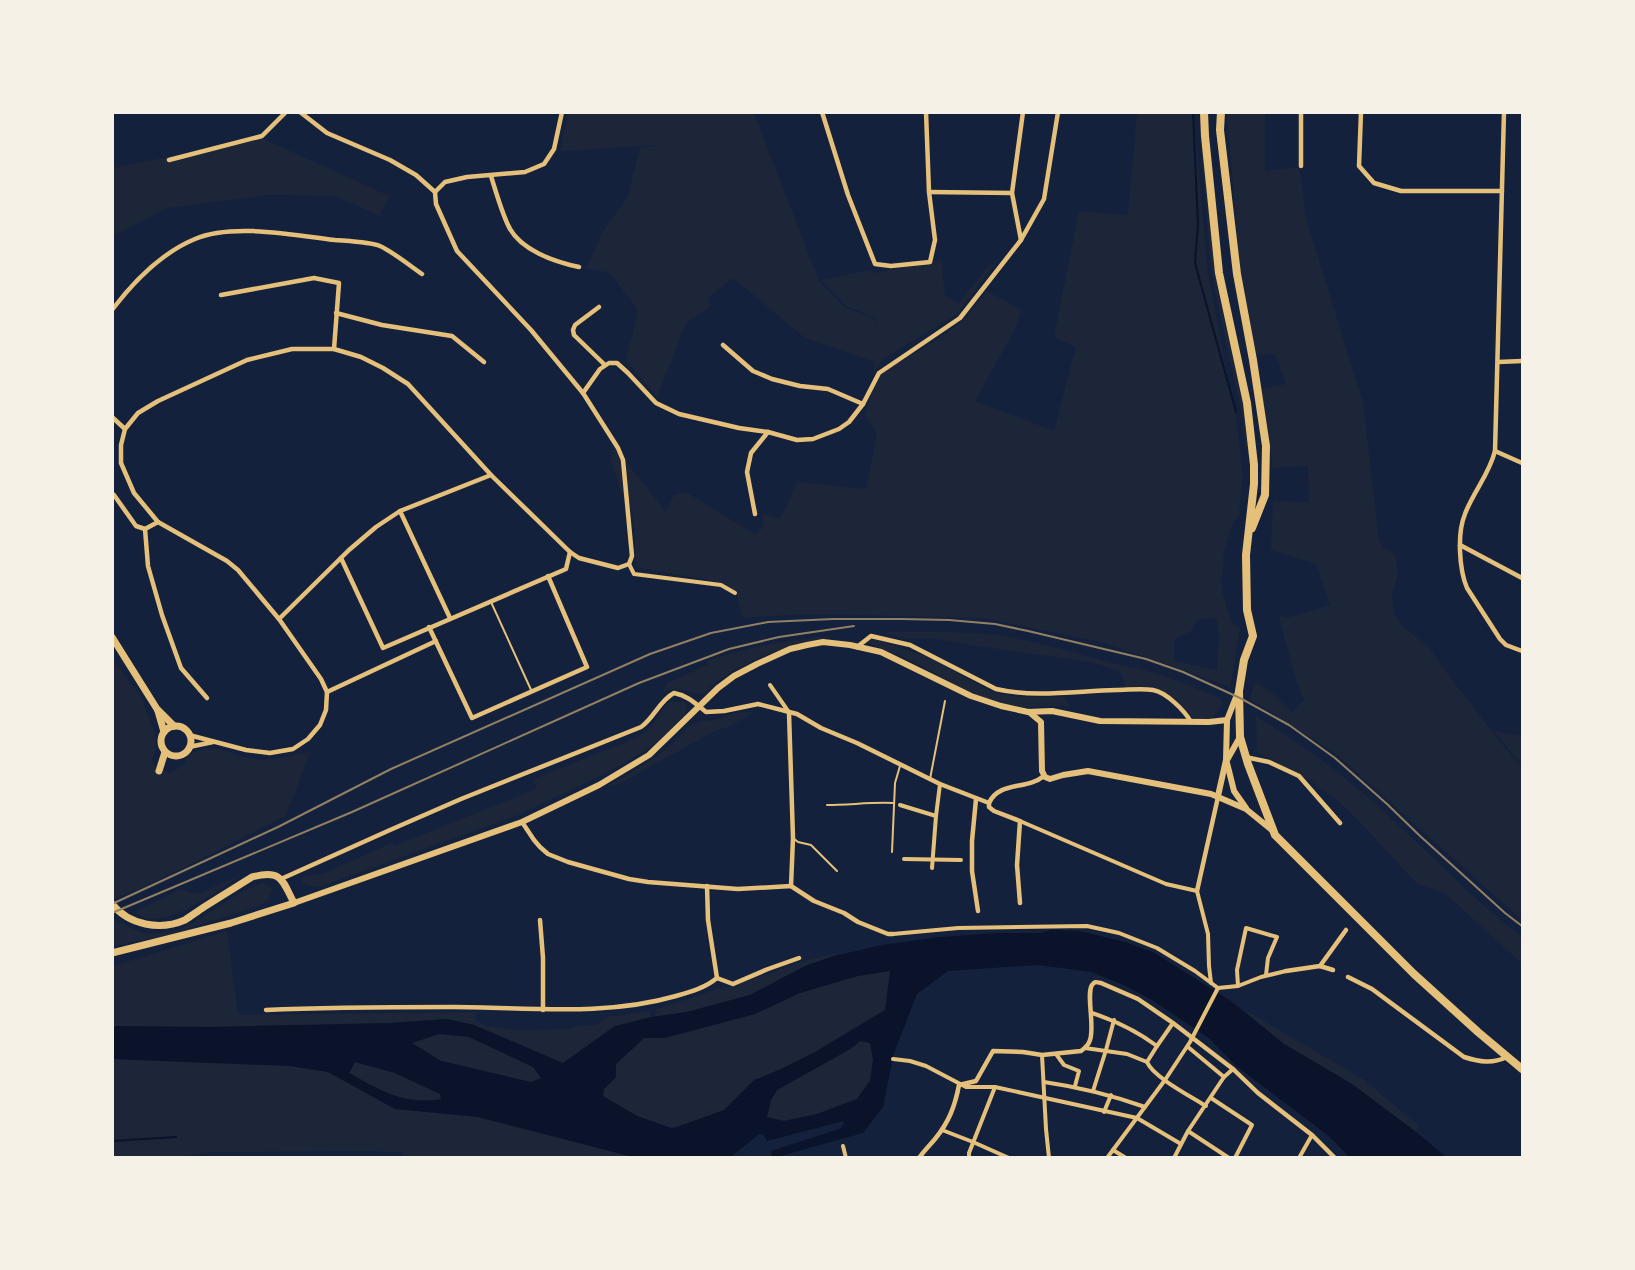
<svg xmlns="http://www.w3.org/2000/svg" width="1635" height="1270" font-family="'Public Sans',sans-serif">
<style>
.green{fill:#1d2539;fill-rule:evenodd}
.water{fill:#0b132b;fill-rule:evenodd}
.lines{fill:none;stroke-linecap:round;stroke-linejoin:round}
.stream{stroke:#0b132b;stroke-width:2}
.service{stroke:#e5c07b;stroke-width:2}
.pedestrian{stroke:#e5c07b;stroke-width:4}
.minor{stroke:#e5c07b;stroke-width:4.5}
.tertiary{stroke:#e5c07b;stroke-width:6}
.secondary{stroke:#e5c07b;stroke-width:7}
.primary{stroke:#e5c07b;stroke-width:8}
.rail{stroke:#918062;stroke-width:2}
</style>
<rect width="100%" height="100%" fill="#14213d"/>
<g class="green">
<polygon points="568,113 754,113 819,281 843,306 876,320 871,335 877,319 845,305 821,280 871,270 876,273 941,260 945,295 958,304 990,264 995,264 957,314 880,361 873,375 875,362 805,338 733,278 709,297 710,307 686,323 657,397 626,361 638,310 610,273 586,268 603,231 627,198 640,148 660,145 560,151"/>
<path d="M 1137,113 L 1194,113 L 1207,267 L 1229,385 L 1235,407 L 1243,476 L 1239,515 L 1232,524 L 1224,552 L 1221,585 L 1227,609 L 1233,624 L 1240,628 L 1230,688 L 1209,679 L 1101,642 L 988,619 L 951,617 L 806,614 L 743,618 L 736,593 L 719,582 L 636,567 L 634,522 L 630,502 L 622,494 L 610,458 L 614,447 L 666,512 L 674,495 L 686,492 L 756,535 L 763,527 L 763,514 L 780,519 L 798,482 L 866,489 L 877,433 L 865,416 C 869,400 875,380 888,369 C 895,362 907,358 916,353 C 948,333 965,322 987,291 L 1021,310 L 1015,329 L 975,401 L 1054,431 L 1076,347 L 1054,337 L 1079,211 L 1128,215 ZM 1216,618 L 1219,634 L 1217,670 L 1174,661 L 1174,640 L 1191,631 L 1197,620 Z"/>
<polygon points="1200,113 1202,113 1213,257 1218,290 1245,414 1248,450 1246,451 1242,415 1215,291 1210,258 1200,134"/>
<polygon points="1227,113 1265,113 1265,171 1299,167 1306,218 1363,403 1379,541 1384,548 1395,554 1398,574 1392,595 1394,614 1404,627 1431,650 1443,668 1500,742 1519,763 1522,764 1522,920 1336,754 1250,699 1255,682 1272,693 1292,713 1304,700 1294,674 1279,616 1287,618 1330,605 1316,564 1271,550 1273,501 1309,502 1308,466 1273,468 1261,389 1286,384 1275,354 1255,355 1240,270"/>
<polygon points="262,138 389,196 379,216 336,196 267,195 167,208 113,236 113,168"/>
<path d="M 886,632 C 923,632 960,631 996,635 C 1037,641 1077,653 1116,664 C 1126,667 1137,668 1147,671 C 1172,678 1196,688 1220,698 L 1223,704 L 1211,720 L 1194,719 C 1184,706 1167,691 1150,688 C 1142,686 1133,687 1125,687 L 1121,672 C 1091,659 1058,658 1027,653 C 996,649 966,644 936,639 C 919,637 901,641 886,632 Z"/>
<path d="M 834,636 L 767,654 L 729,673 L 713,684 L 705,693 C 697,695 693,692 684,690 C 677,688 670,690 663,691 L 667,683 L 708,665 L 707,661 C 750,647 789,639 834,636 Z"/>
<path d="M 871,638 L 929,657 L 984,688 L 997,693 L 1016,697 L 1065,697 L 1070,707 C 1050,703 1031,710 1011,706 C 973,698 939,675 905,658 C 892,652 879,648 867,642 Z"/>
<path d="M 112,658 L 141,697 L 155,733 L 156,748 L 151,763 L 170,774 L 186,763 L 185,759 C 212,736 226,756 255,759 C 274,761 292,755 310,752 L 286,816 C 228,844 172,876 113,900 Z"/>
<polygon points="670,702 684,702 687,708 685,715 654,744 645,751 604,774 521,814 319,887 310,886 302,883 301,877 324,873 392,843 394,846 536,789 534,779 638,737 649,729 663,709"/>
<polygon points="753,712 731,726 715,731 615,786 607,785 621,779 654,758 670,746 688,727 700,721 715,720 734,713"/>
<path d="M 1256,716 C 1302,744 1342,774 1382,810 C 1429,852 1472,899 1522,937 L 1522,964 L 1446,894 L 1417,884 L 1359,821 L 1339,802 L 1311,781 L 1258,753 L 1257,750 Z"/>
<polygon points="1493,731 1522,736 1522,763 1520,762"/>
<path d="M 240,876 C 215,892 178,922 146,918 C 142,917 138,914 134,912 L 181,889 C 201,898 204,891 222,883 C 227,880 234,878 240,876 Z"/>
<path d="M 263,883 L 270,886 L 273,890 L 268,899 L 261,905 L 169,935 L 113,946 L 113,918 C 124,924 137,933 151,934 C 192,936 225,894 263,883 Z"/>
<polygon points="227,931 238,1015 476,1012 476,1020 486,1026 517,1030 569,1029 580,1026 596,1025 607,1017 650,1011 651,1017 612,1028 563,1063 474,1025 446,1019 390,1023 211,1027 113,1026 113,966"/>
<polygon points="837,953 833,956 805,966 750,995 687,1012 656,1017 654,1010 718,989 739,984 803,961"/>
<polygon points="891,970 885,1010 815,1052 779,1070 754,1080 724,1110 677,1127 672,1128 637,1116 603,1096 604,1089 616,1077 616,1064 644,1038 665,1038 755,1014 800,993 858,975"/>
<polygon points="1248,1012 1363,1079 1419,1126 1416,1132 1352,1084 1284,1044 1246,1013"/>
<polygon points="439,1034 469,1036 533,1067 542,1079 531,1082 441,1061 412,1043"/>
<polygon points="860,1041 871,1043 873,1060 870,1081 857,1099 817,1114 784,1121 767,1117 771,1100 777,1090 852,1048"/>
<polygon points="113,1059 290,1066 328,1072 395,1109 478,1117 633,1157 403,1158 403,1153 369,1151 214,1152 178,1157 113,1158"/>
<path d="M 355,1062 L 395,1073 L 440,1094 L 441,1099 C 402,1105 382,1091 349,1073 Z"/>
</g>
<path class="water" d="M 1051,930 L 1080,931 L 1125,942 L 1153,952 L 1231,1001 L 1284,1044 L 1352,1084 L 1416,1132 L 1446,1157 L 1349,1157 L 1334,1141 L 1322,1131 L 1235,1065 L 1210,1039 L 1152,1000 L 1126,986 L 1091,972 L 1038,965 L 948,971 L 917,994 L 894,1053 L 883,1107 L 863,1133 L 777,1157 L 772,1157 L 771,1151 L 842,1128 L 844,1121 L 767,1141 L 763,1134 L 758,1135 L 731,1157 L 633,1157 L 478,1117 L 395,1109 L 328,1072 L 290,1066 L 113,1059 L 113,1026 L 211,1027 L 390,1023 L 446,1019 L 474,1025 L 563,1063 L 615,1026 L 651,1017 L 687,1012 L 750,995 L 805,966 L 834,956 L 882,945 L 939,937 L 996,933 L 1040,933 ZM 890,971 L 885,1010 L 815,1052 L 779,1070 L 754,1080 L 724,1110 L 677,1127 L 671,1128 L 637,1116 L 603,1096 L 604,1089 L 616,1077 L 616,1064 L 644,1038 L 664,1038 L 755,1014 L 800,993 L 858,976 ZM 439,1034 L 469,1037 L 533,1067 L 541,1078 L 531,1082 L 441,1061 L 412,1043 ZM 860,1041 L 870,1043 L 873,1060 L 870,1081 L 857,1099 L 817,1114 L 784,1121 L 767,1117 L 771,1100 L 777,1090 L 852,1048 ZM 355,1062 L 395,1073 L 440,1094 L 441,1099 C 403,1105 382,1091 349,1073 Z"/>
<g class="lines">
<g class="stream">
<polyline points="1193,112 1198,224 1195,263 1236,412"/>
<polyline points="112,1141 176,1137"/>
</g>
<g class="service">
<polyline points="491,602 532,692"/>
<polyline points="930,779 945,701"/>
<path d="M 827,805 C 849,805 871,802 893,803"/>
<polyline points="793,838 798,842 811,845 837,871"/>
<polyline points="892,852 895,783 900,766"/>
</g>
<g class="pedestrian">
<polyline points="629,564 634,574 721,585 735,593"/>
<polyline points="770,685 788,711"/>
<polyline points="900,805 936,816"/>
<polyline points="1020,821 1166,884 1197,891 1208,934 1209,966 1211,983"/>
<polyline points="904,859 961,860"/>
<polyline points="932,868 936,816 940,784"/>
<polyline points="893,934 958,928 1087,926 1119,933 1157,948 1195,971 1218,988"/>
<polyline points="1238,986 1237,970 1246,928 1277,937 1268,958 1266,975"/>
<polyline points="1218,988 1238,986 1261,977 1286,971"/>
<path d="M 1092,1013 C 1116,1021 1137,1031 1157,1046 L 1173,1023"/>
<polyline points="1188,1047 1224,1077"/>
<path d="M 1085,1048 L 1127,1054 L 1147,1062 C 1153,1077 1192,1097 1206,1106"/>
<polyline points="1056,1054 1064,1065 1079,1071 1075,1086"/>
<polyline points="1042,1055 1046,1129 1049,1158"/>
<polyline points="893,1059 910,1061 926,1066 966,1087 995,1087 1137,1118 1181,1144"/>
<polyline points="1147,1062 1157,1046"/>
<path d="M 1044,1082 C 1079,1087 1111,1095 1145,1107"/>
<polyline points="1093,1091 1106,1050 1114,1020"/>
<polyline points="1211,1098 1252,1125 1235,1158"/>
<polyline points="1104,1112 1111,1095"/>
<polyline points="942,1130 973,1142 1009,1158"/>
<polyline points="1188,1131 1229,1158"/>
<polyline points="843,1146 846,1158"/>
<polyline points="1113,1150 1126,1158"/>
<polyline points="969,1158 969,1153 995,1087"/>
<polyline points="1107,1158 1165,1080 1190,1042 1218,988"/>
<polyline points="1174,1158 1188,1131 1224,1077 1233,1069"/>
<polyline points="1299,1158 1312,1135"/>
</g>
<g class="minor">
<polyline points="822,112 848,195 875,264 891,266 930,262 935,240 929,192 926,112"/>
<polyline points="1301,112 1301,166"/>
<polyline points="1361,112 1359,166 1374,183 1401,191 1502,191"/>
<path d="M 1504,112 L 1495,451 C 1489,475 1473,492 1465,514 C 1457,533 1459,569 1467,588 L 1500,639 L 1506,645 L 1522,651"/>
<polyline points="169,160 262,136 286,112"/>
<path d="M 491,176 C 496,192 501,210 508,225 C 519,250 555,262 579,267"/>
<polyline points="435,192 445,182 467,177 525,172 544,164 554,149 562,112"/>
<polyline points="929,192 1012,193"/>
<polyline points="1021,240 1012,193 1023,112"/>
<polyline points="221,295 314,278 339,283 334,349"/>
<polyline points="599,307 575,325 573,330 574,335 605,365"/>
<path d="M 112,310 C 134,281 161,253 195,239 C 232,223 295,235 335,240 C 346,241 370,242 380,246 C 393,252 409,265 422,274"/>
<polyline points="336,313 382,325 452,336 484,362"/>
<polyline points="723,345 753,371 772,379 800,386 828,389 863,404"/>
<polyline points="1498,362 1522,361"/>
<polyline points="583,393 600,369 609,363 617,363 628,373 656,403 679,414 739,428 768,432 797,440 813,439 839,429 849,422 863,404 879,373 960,318 1021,240 1044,199 1058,112"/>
<polyline points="112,417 125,429"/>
<polyline points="1495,451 1522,463"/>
<polyline points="114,495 136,526 145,529"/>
<polyline points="400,511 450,618"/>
<polyline points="755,514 747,472 751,453 768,432"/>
<polyline points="158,522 145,529 148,566 162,615 181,668 207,698"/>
<polyline points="1460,545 1522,578"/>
<polyline points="341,558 383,648 566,569 570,552"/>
<polyline points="279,619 349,550 376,527 400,511 491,475"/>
<polyline points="429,627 472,718 587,667 548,576"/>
<path d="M 857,647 L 871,636 L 910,645 L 996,689 C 1035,698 1076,691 1116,690 C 1128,690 1141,688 1153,690 C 1166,692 1185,711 1191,722"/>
<polyline points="327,692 436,641"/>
<polyline points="789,713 793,838 791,886"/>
<polyline points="189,735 246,750 270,753 293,749 308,739 320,725 326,710 327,692 321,679 279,619 238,570 227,561 158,522 134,493 121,463 121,445 125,429 138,413 158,401 247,360 292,349 334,349 361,357 383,368 408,384 491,475 570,552 579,558 618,568 629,564 632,556 623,460 618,448 583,393 531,330 457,251 436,204 435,192 416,175 390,160 327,133 300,112"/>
<polyline points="189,747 213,742"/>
<polyline points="1245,757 1269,762 1299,776 1340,823"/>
<polyline points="976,799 972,841 972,871 978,911"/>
<path d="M 989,803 C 999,781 1027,790 1044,776"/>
<polyline points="522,822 534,840 540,847 548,854 568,862 629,879 648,882 738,889 791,886 814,901 844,913 858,922 888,934 893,934"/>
<path d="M 281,879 L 390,830 L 461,799 L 641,727 C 654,718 660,700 674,693 C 687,695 696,704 706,712 L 724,711 L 758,704 L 797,714 L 821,728 L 857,743 L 940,784 L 989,803 L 989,807 L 994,811 L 1020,821 L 1017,865 L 1020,903"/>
<polyline points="707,886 708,920 717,978"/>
<polyline points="1197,891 1218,797"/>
<polyline points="540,920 543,958 543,1010"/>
<polyline points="1320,966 1346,930"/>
<polyline points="1286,971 1320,966 1333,970"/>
<path d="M 1348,977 L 1372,989 L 1464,1057 C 1480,1062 1492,1064 1507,1057"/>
<polyline points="717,978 733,984 768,969 799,958"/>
<path d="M 266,1010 C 329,1007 391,1007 453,1007 C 528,1007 603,1017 676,996 C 690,992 705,988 717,978"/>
<path d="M 919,1158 C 924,1151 930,1145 935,1139 C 949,1122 955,1106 959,1085 L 976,1081 L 993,1051 L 1023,1052 L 1042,1055 L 1081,1051 C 1085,1048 1089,1044 1090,1040 C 1095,1027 1086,994 1092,985 C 1095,981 1096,982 1101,983 L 1138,999 L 1173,1023 L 1233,1069 L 1258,1093 L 1312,1135 L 1335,1158"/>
</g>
<g class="tertiary">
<polyline points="1029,712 1041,722 1042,771 1045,777 1050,779 1063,775 1088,771 1211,794 1246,809 1273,831"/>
<polyline points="1227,760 1240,737"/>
<polyline points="1227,763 1234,791 1246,808"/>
<polyline points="1218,796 1226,760 1227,720 1238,692"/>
<polyline points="294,903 522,822 599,785 649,755 718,688 734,676 757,664 790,649 807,645 823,642 850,645 881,652 971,696 1001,706 1028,712 1052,711 1100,721 1209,722 1227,720"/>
</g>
<g class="secondary">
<polyline points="112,637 157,709 174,726"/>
<polyline points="158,711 164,732"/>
<circle cx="176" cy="741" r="15"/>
<polyline points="159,771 165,752"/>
<path d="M 112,904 C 129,925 160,931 185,920 C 191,916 198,911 204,907 C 220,897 236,887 252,877 C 282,869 282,880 294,903 L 231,923 L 112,953"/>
</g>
<g class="primary">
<polyline points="1204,112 1205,136 1219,273 1247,403 1254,465 1254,484 1246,555 1247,610 1253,636 1244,660 1239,691 1240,737 1248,764 1275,835 1414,974 1478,1032 1522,1069"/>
<polyline points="1221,112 1220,130 1237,274 1253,360 1266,446 1265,495 1252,528"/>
</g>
<g class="rail">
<polyline points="112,904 278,827 391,769 650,654 711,633 768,622 833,619 901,619 949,620 995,624 1028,631 1146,659 1183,672 1240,698 1289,725 1335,758 1387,804 1419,835 1505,913 1522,926"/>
<polyline points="112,913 352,812 639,683 729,649 779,637 854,626"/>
</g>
</g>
<rect width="1635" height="1270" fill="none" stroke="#f6f1e7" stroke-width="228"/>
</svg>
